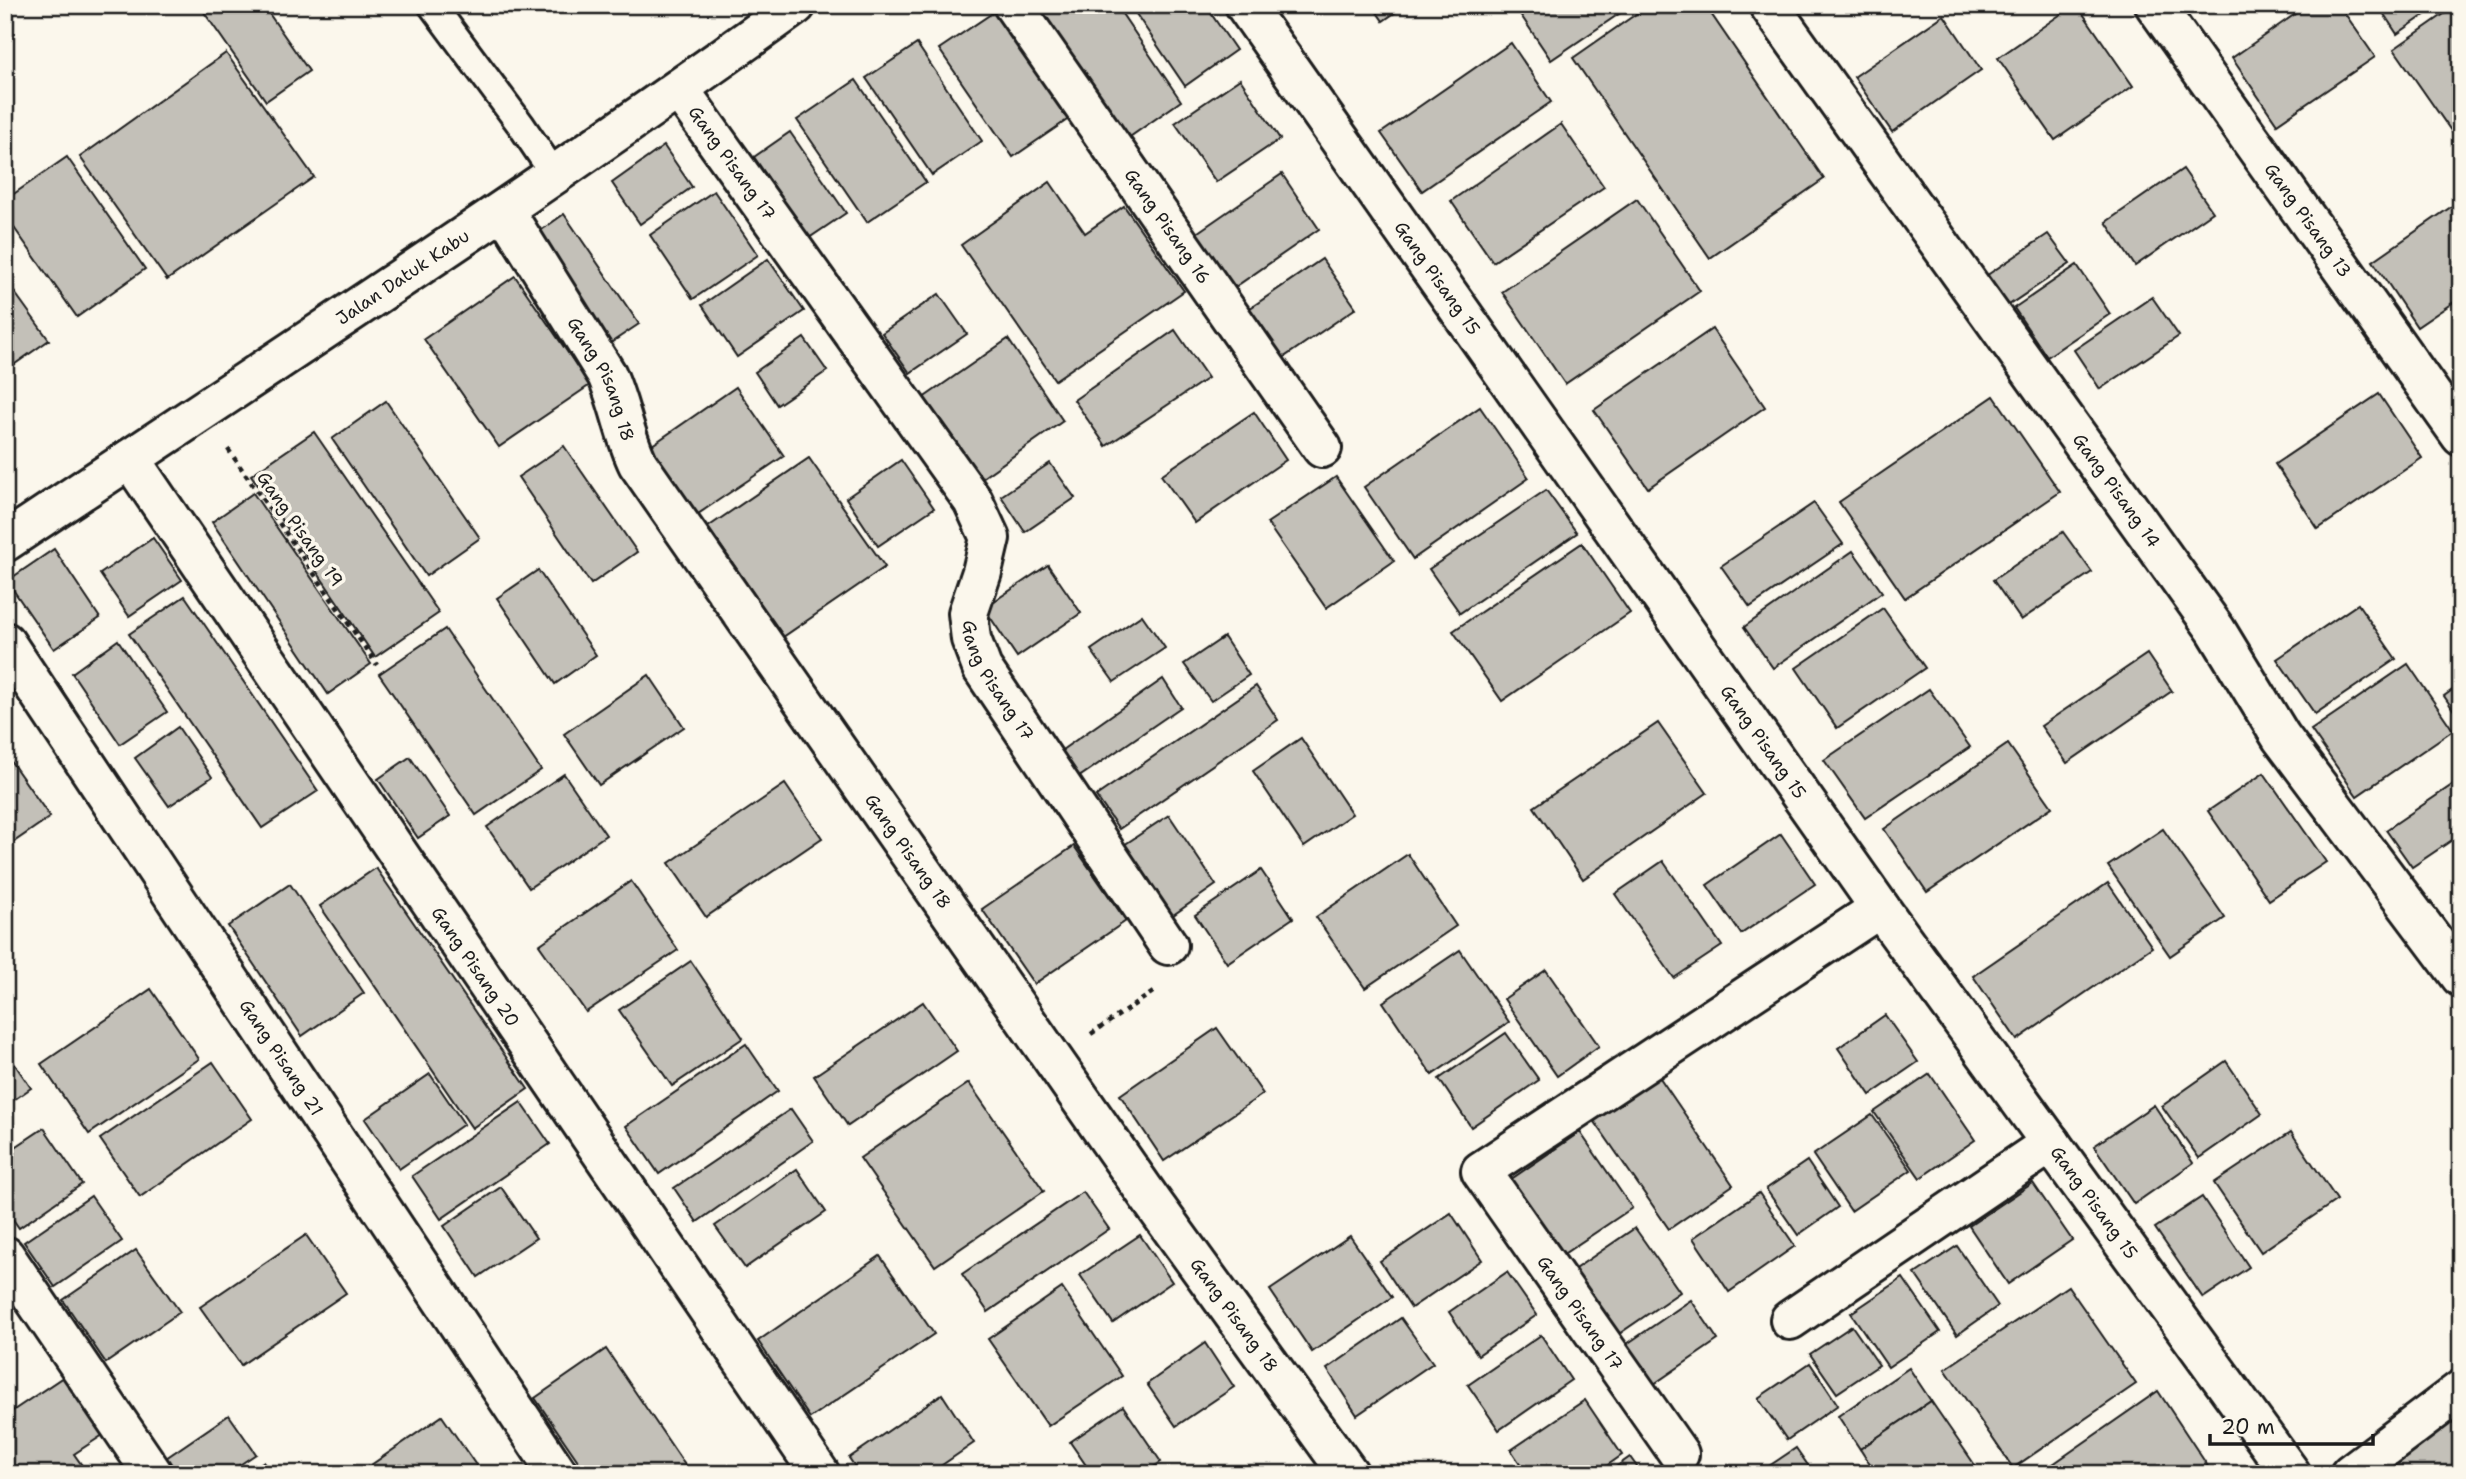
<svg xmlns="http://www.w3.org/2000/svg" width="2466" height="1479" font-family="'Shantell Sans',sans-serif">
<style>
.building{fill:#c3c0b8;stroke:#1c1c1c;stroke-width:2}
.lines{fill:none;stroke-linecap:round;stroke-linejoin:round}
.lane-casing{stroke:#1c1c1c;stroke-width:32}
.street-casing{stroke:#1c1c1c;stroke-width:44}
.secondary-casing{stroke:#1c1c1c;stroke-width:44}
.path{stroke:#1c1c1c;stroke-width:4.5;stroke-dasharray:5 5;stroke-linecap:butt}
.lane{stroke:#fbf7ec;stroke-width:26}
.street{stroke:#fbf7ec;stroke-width:38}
.secondary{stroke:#fbf7ec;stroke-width:38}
.labels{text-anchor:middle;stroke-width:7;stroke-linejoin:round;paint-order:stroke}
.street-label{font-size:18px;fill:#1c1c1c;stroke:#fbf7ec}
</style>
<rect width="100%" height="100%" fill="#fbf7ec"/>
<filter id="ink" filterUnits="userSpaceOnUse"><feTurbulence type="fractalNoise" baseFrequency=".0143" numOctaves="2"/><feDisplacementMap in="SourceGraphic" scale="14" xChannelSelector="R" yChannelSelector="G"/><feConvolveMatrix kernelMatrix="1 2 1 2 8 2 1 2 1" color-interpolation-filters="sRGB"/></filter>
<g filter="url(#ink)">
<g class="building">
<polygon points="199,5 263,5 309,71 266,101"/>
<polygon points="1032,5 1116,5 1181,101 1124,141"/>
<polygon points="1130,5 1205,5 1236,50 1185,86"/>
<polygon points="1372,5 1406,5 1383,21"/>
<polygon points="1514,5 1632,5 1551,60"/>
<polygon points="1649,5 1705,5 1824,179 1710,258 1573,58"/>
<polygon points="2074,5 2077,5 2133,86 2055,140 1998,58"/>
<polygon points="2308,5 2339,5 2375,57 2277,124 2232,58"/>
<polygon points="2378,5 2439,5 2397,34"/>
<polygon points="2457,5 2461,5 2461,130 2454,135 2394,49"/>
<polygon points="997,10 1070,118 1013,157 939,49"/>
<polygon points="1944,15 1981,70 1892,132 1854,77"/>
<polygon points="1511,43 1551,102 1422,191 1381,133"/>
<polygon points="917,44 982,141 932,175 866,78"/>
<polygon points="226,53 314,177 167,280 80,157"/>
<polygon points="1240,79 1280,139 1216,182 1175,123"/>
<polygon points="856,80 926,182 867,222 797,120"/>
<polygon points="1561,124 1604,187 1493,262 1451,201"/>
<polygon points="790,132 846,213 809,238 754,157"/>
<polygon points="664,146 692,187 640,224 612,183"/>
<polygon points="67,157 145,269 77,317 5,215 5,200"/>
<polygon points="2183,169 2213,212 2135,266 2106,222"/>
<polygon points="1282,174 1319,229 1225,294 1188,239"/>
<polygon points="1050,182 1085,233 1124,206 1184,291 1055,380 961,245"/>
<polygon points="714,191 758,255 693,299 650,235"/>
<polygon points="1637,199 1700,291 1565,384 1502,292"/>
<polygon points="2461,200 2461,297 2417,327 2373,261"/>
<polygon points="564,214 639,324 603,348 529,239"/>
<polygon points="2048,234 2070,264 1994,315 1974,284"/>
<polygon points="768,259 804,311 737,357 702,305"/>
<polygon points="1322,259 1356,308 1274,364 1240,315"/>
<polygon points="2077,265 2110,314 2047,357 2014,308"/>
<polygon points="515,276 590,385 499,447 424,339"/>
<polygon points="5,279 49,340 5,371"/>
<polygon points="939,294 967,334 910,373 882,333"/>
<polygon points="2152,297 2179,336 2100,389 2074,350"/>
<polygon points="1712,329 1765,407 1648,488 1594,410"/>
<polygon points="1175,330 1208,378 1106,446 1074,400"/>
<polygon points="804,338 827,371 777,405 755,372"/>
<polygon points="1008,339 1063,421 972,485 916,403"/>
<polygon points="736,387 784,456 692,518 645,450"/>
<polygon points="2379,394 2422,458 2318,529 2275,464"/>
<polygon points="1994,396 2060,492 1905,598 1839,502"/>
<polygon points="386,401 480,538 426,576 332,439"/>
<polygon points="1480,407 1529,478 1413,559 1364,487"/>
<polygon points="1254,412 1286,460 1195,523 1161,475"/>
<polygon points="314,432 439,613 375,657 251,475"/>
<polygon points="564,446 637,552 591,584 518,477"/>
<polygon points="809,458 885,567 783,637 708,527"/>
<polygon points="901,460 934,508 878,546 846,498"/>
<polygon points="1050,463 1075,498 1025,532 1001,496"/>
<polygon points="1336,477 1394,561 1326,608 1267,523"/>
<polygon points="1546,490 1577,533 1460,613 1429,569"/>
<polygon points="253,493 371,664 328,694 212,522"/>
<polygon points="1814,503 1843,544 1750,607 1721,566"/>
<polygon points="2063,532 2092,572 2021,620 1993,580"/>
<polygon points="153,538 182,580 129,616 100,574"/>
<polygon points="1582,543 1630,613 1502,701 1453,631"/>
<polygon points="54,549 100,618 54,649 7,581"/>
<polygon points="1853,551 1882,592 1773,668 1744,627"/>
<polygon points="1048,565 1081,613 1017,657 984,608"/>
<polygon points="538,570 596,655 555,684 497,598"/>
<polygon points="185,596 318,791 262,828 129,634"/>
<polygon points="2358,604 2396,659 2315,714 2277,659"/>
<polygon points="1883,608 1925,668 1837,728 1796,668"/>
<polygon points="1142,615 1165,648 1114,682 1091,650"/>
<polygon points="445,629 541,770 476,815 379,674"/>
<polygon points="1224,637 1249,675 1211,701 1184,664"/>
<polygon points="118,640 167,712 120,744 72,673"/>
<polygon points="2147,654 2172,691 2067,763 2041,726"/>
<polygon points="2408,664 2453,730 2357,796 2311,730"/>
<polygon points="649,675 684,727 599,785 564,734"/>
<polygon points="1163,679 1181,707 1069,784 1052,757"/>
<polygon points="2461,684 2461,721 2444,696"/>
<polygon points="1256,686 1278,720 1119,829 1096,796"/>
<polygon points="1929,689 1970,747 1865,818 1824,760"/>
<polygon points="1658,723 1707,793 1583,879 1534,807"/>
<polygon points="178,727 212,777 169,806 135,758"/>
<polygon points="1301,738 1352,814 1304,847 1253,771"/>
<polygon points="2008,744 2052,807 1927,892 1884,829"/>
<polygon points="5,753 50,817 5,848"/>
<polygon points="410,757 450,816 418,838 378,779"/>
<polygon points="2264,773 2326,862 2269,900 2208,811"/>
<polygon points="564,774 606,835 529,888 487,827"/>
<polygon points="2461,779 2461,834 2412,867 2386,830"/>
<polygon points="785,784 822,838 706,917 669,863"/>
<polygon points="1169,815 1216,885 1166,920 1118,849"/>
<polygon points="2163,829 2225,918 2170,956 2108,866"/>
<polygon points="1781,834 1815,884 1741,934 1707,885"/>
<polygon points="1074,846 1126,921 1034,984 982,909"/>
<polygon points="1408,854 1456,926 1365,988 1316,917"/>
<polygon points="1663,861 1722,946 1674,978 1615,894"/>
<polygon points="376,868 528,1089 472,1128 320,906"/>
<polygon points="1261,870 1293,918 1227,963 1195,915"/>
<polygon points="631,881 678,950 586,1012 539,945"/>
<polygon points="2108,883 2152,947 2017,1040 1973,976"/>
<polygon points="290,884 364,993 302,1036 228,926"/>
<polygon points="1460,950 1509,1022 1432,1075 1383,1002"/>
<polygon points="691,961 743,1038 672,1086 619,1010"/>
<polygon points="1546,970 1599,1046 1557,1076 1504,999"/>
<polygon points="151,989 199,1059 89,1134 41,1064"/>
<polygon points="923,1002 957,1051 848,1126 814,1076"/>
<polygon points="1885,1015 1918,1062 1870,1095 1838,1048"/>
<polygon points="1217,1028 1263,1094 1164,1161 1120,1095"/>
<polygon points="1506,1033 1539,1080 1471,1127 1439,1079"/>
<polygon points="746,1044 778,1091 659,1174 626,1126"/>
<polygon points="5,1050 31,1088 5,1106"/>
<polygon points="2226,1061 2262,1114 2199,1158 2162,1106"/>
<polygon points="213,1062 252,1119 140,1197 100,1139"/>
<polygon points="430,1074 464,1124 399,1169 365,1119"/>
<polygon points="1930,1074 1975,1140 1920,1178 1874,1112"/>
<polygon points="1658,1075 1733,1185 1669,1229 1593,1119"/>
<polygon points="969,1083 1044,1191 935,1266 860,1158"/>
<polygon points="521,1102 550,1144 441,1219 412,1176"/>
<polygon points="2154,1105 2193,1163 2134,1204 2094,1146"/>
<polygon points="791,1109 813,1141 697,1222 674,1188"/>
<polygon points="1872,1115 1911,1170 1851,1211 1813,1155"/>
<polygon points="44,1128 82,1184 19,1228 5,1208 5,1154"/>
<polygon points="1580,1132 1632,1208 1559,1257 1507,1182"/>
<polygon points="2291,1132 2337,1200 2261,1252 2214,1183"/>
<polygon points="1807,1161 1838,1207 1798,1235 1766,1189"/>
<polygon points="797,1169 826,1212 745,1268 715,1226"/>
<polygon points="2033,1183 2072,1240 2008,1284 1969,1226"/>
<polygon points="501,1187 536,1238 478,1277 444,1226"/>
<polygon points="1083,1192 1109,1229 988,1312 962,1274"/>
<polygon points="1759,1193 1795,1246 1729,1292 1693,1238"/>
<polygon points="91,1196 122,1241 55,1287 24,1242"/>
<polygon points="2202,1197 2249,1267 2203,1298 2155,1228"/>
<polygon points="1451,1213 1482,1260 1411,1308 1380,1261"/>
<polygon points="1635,1228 1680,1292 1610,1340 1566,1275"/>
<polygon points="306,1235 346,1293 241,1365 200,1307"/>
<polygon points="1140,1235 1172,1282 1113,1323 1080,1275"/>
<polygon points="1350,1236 1392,1297 1312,1352 1270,1290"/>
<polygon points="1957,1246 1998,1306 1957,1335 1915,1274"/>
<polygon points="136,1250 180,1312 106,1363 63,1300"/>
<polygon points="880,1256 934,1334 810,1418 758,1341"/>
<polygon points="1507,1272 1537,1315 1478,1355 1449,1312"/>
<polygon points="1903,1278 1940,1332 1888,1367 1851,1313"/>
<polygon points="2068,1286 2136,1384 2013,1468 1945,1369"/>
<polygon points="1062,1288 1122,1376 1048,1426 988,1339"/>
<polygon points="1691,1300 1718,1340 1651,1386 1624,1346"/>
<polygon points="1401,1318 1433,1363 1357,1415 1327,1369"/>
<polygon points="1852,1326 1879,1365 1837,1393 1810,1354"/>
<polygon points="1541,1335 1571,1380 1499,1430 1468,1385"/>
<polygon points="1205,1343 1234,1387 1176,1426 1147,1384"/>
<polygon points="606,1349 691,1474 587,1474 535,1398"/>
<polygon points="1810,1363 1838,1405 1787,1440 1758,1398"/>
<polygon points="1909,1368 1931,1401 1860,1449 1838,1416"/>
<polygon points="69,1373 109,1431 74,1454 86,1471 82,1474 5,1474 5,1416"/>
<polygon points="2158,1391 2213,1474 2045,1474 2043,1471"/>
<polygon points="942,1394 974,1443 929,1474 860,1474 849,1458"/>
<polygon points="1585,1400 1622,1455 1595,1474 1527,1474 1511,1450"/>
<polygon points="1931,1401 1981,1474 1876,1474 1860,1449"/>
<polygon points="2461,1403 2461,1474 2382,1474 2375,1463"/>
<polygon points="1123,1406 1161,1462 1143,1474 1092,1474 1070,1442"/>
<polygon points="229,1415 256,1454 226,1474 177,1474 166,1458"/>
<polygon points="442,1416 482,1474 358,1474"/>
<polygon points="1796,1448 1814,1474 1757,1474"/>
<polygon points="1630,1457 1642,1474 1606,1474"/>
<polygon points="263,1462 272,1474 246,1474"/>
</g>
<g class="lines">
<defs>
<polyline id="lane" points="432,5 521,125 554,174"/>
<g id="street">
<path id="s1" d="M 1013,5 L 1322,448"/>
<path id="s2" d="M 1245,5 L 1880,908 L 2291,1474"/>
<path id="s3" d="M 1769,5 L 2216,630 L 2281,737 L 2461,977"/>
<path id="s4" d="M 2155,5 L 2461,436"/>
<path id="s5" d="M 679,89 L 973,501 L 990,538 L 982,572 L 968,613 L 971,639 L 982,668 L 1168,945"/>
<path id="s6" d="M 504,210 L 607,375 C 620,404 624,435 638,464 L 1153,1203 L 1349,1474"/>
<path id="s7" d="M 130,459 L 820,1474"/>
<path id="s8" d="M 5,642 L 558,1474"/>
<polyline points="5,1256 153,1474"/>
<polyline points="1790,1320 2051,1143"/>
<polyline points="1679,1454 1481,1171 1880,908"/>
<polyline points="2350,1474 2461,1390"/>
</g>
<g id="secondary">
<path id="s9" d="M 5,542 C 270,365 537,192 796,5"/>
</g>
</defs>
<use href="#lane" class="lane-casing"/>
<use href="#street" class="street-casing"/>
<use href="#secondary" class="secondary-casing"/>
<g class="path">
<polyline points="228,449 377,665"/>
<polyline points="1091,1034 1153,992"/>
</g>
<use href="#lane" class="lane"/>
<use href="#street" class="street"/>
<use href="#secondary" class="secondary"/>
</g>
</g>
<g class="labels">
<g class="street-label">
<text dy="6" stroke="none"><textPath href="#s5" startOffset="91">Gang Pisang 17</textPath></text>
<text dy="6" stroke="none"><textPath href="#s4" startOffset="264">Gang Pisang 13</textPath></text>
<text dy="6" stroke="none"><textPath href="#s1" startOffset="270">Gang Pisang 16</textPath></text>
<text dy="6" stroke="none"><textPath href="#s9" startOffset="478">Jalan Datuk Kabu</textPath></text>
<text dy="6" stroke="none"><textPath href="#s2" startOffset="334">Gang Pisang 15</textPath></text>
<text dy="6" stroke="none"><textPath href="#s6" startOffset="196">Gang Pisang 18</textPath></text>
<text dy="6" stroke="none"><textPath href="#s3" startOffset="597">Gang Pisang 14</textPath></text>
<text transform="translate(300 529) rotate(55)" y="6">Gang Pisang 19</text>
<text dy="6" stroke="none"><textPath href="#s5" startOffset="700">Gang Pisang 17</textPath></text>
<text dy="6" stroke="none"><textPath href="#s2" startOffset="901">Gang Pisang 15</textPath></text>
<text dy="6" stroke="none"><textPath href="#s6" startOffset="761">Gang Pisang 18</textPath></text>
<text dy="6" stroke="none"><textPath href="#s7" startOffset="614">Gang Pisang 20</textPath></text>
<text dy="6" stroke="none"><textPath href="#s8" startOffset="499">Gang Pisang 21</textPath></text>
<text dy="6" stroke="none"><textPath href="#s2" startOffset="1468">Gang Pisang 15</textPath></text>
<text transform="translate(1580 1313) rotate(55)" y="6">Gang Pisang 17</text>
<text dy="6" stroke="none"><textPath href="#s6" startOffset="1328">Gang Pisang 18</textPath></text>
</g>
</g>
<rect width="2466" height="1479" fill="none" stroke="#fbf7ec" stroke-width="28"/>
<rect x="14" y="14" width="2438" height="1451" fill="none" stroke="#1c1c1c" stroke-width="2.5" filter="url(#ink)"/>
<path d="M2210 1434v10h163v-10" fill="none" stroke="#1c1c1c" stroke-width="3.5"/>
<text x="2221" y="1434" font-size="21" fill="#1c1c1c" stroke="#fbf7ec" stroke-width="5" paint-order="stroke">20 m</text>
</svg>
